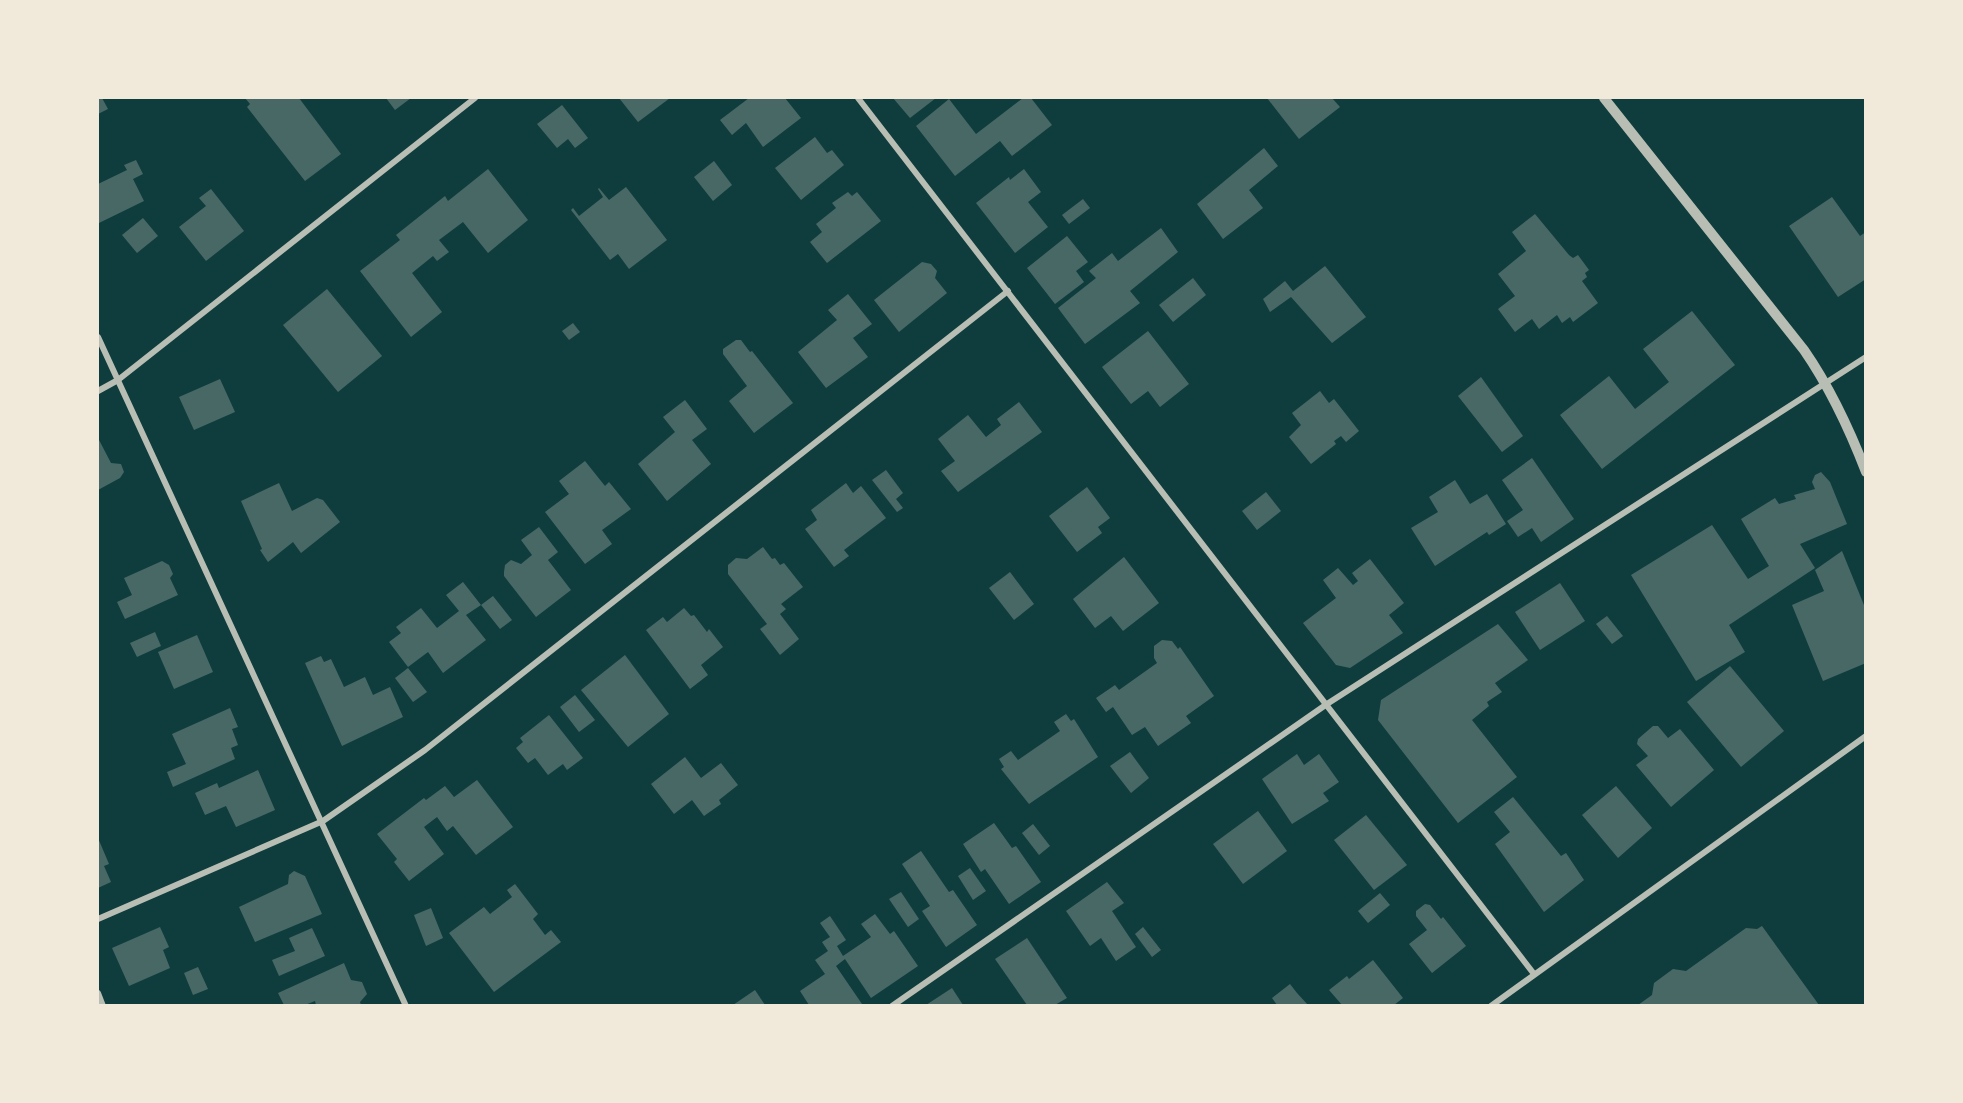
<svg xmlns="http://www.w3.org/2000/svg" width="1963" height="1103" font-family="Mulish,sans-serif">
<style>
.building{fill:#486865}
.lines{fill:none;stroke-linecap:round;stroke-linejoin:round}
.minor{stroke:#b8beb3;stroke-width:6}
.tertiary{stroke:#b8beb3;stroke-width:10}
</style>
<rect width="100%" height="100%" fill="#0f3d3e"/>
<g class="building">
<polygon points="98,98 102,98 108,109 98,114"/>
<polygon points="245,98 299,98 341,154 305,181 247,107 250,104"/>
<polygon points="386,98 411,98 395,110"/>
<polygon points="619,98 670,98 638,122"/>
<polygon points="749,98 785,98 801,118 763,147 746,123 732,135 720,120"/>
<polygon points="893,98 936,98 910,118"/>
<polygon points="1023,98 1031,98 1052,125 1012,156 1000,141 955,176 916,126 949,99 976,134"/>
<polygon points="1267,98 1332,98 1340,107 1299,139"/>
<polygon points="562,105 588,138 575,148 568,139 557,148 537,124"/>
<polygon points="815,137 827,153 832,150 844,165 801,200 775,168"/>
<polygon points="1264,148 1278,166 1249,190 1263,208 1223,239 1197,204"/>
<polygon points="136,160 143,174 133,179 144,201 99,223 98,184 127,170 124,165"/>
<polygon points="714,161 732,185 713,201 694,177"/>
<polygon points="488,169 528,220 488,253 463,222 439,240 449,252 437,261 433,256 412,273 442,312 411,337 360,271 400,240 396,235 445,196 448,201"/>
<polygon points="1024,169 1041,192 1028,202 1048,227 1015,253 976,203 1009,177 1010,180"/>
<polygon points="626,187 667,240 629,269 618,254 610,260 571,210 573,208 579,216 603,197 598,189 599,188 609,200"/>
<polygon points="211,189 244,231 206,261 179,227 206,206 199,198"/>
<polygon points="848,192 852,196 857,192 881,221 827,263 810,242 822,232 816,224 836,208 832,203"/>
<polygon points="1832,197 1860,236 1866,232 1866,279 1838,297 1789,226"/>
<polygon points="1083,199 1090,208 1069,224 1062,215"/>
<polygon points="1535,214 1569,255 1573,258 1578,255 1589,270 1585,273 1587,277 1582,281 1598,303 1573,322 1570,317 1562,323 1557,315 1539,329 1532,319 1515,332 1498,309 1515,296 1498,274 1526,251 1512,232"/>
<polygon points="143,218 158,236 137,253 122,235"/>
<polygon points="1161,228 1178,252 1130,291 1140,303 1085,344 1058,308 1096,278 1089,271 1112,253 1118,261"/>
<polygon points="1067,236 1088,262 1076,271 1084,282 1055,304 1027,268"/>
<polygon points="922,262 931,264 937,271 935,278 947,293 899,332 874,300"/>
<polygon points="1325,266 1366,317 1332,343 1291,297 1270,312 1263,299 1285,281 1293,291"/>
<polygon points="1193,278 1206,295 1173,322 1159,305"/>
<polygon points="327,289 382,356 338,392 283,325"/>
<polygon points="848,294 872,324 853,338 868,357 826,388 798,352 837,320 828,310"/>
<polygon points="1692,311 1735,365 1602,469 1560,415 1609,376 1635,409 1669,382 1643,349"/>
<polygon points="573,323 580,332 569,340 562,331"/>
<polygon points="1148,331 1189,384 1160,407 1148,391 1131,404 1102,367"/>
<polygon points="736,340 741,340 750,352 752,351 793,403 754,433 729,401 747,386 723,354 723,349"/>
<polygon points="1481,377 1523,436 1502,452 1458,396"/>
<polygon points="220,379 235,412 194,430 179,397"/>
<polygon points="1320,391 1329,403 1334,399 1359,431 1346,442 1341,436 1334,441 1336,444 1311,464 1289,437 1301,425 1292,413"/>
<polygon points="685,400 707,429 692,440 711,464 667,501 638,464 675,432 663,417"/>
<polygon points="1019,402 1042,432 958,492 941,471 955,461 938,439 968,415 986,437 1001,425 997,419"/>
<polygon points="98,438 111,463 121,464 124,472 120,478 98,490"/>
<polygon points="1532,458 1574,519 1541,542 1532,528 1518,537 1507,521 1523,510 1502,480"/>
<polygon points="585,461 605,486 609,482 631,509 602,530 612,544 585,564 545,512 569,494 559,481"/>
<polygon points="886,470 903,493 896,499 903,508 897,512 872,480"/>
<polygon points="1821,472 1830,482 1847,524 1800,544 1815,568 1729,625 1745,652 1696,681 1631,575 1712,525 1748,579 1769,566 1741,519 1775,498 1779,504 1796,499 1794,495 1815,489 1812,482 1815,475"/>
<polygon points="1455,480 1470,504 1487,494 1506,524 1489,535 1487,532 1435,566 1411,528 1438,512 1429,497"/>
<polygon points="279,483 292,511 317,498 323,500 340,522 301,553 293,542 268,562 260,550 262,549 241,501"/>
<polygon points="846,483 853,493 861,486 886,518 844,550 849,556 834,567 805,529 817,520 811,510"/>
<polygon points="1087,487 1110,518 1098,527 1102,533 1077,552 1049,516"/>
<polygon points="1266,492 1281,511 1257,530 1242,511"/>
<polygon points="539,527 558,552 548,560 571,590 536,617 504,576 504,572 505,565 511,560 521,564 532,555 521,540"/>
<polygon points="763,547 772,559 775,558 780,565 784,563 803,587 781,604 786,609 780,614 799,639 780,655 760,629 767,624 728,574 728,565 736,558 747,559"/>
<polygon points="1842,551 1866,610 1866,663 1823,681 1792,605 1824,591 1815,570"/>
<polygon points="1124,557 1159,603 1123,631 1111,616 1095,628 1073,599"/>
<polygon points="1370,559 1404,603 1389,615 1403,633 1350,668 1336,665 1303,623 1336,598 1323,580 1338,568 1353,585 1358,581 1352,573"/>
<polygon points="162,561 169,565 173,574 170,578 178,595 125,619 117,602 132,595 124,578"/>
<polygon points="1010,572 1034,604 1014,620 989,588"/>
<polygon points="463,582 481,605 493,596 512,620 500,629 481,605 466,615 486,640 443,673 428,652 408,667 389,642 401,633 396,627 421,608 437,628 459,611 446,595"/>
<polygon points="1560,583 1585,621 1540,650 1515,612"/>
<polygon points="684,608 691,616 694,615 707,632 709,629 723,647 701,665 708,675 690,689 646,630 663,617 667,622"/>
<polygon points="1607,616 1623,636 1612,644 1596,624"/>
<polygon points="1498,624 1528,660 1495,683 1502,692 1487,702 1489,706 1472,720 1517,777 1458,823 1378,720 1381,700"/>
<polygon points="155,632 161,646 137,657 130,643"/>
<polygon points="197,635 213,672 174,689 158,652"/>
<polygon points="1162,640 1172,641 1178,649 1180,647 1214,696 1186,716 1191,723 1158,746 1145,727 1132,735 1113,707 1106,712 1096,698 1115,685 1119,690 1157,663 1154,658 1154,646"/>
<polygon points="625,655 669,714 628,747 581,690"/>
<polygon points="321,656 324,662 331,659 344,687 365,677 373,695 390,687 403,717 342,746 305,663"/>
<polygon points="1730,666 1784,731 1741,767 1687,702"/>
<polygon points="408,668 427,692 413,702 395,678"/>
<polygon points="575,695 595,720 579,732 560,707"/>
<polygon points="230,708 238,727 232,729 238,745 231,748 235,759 173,787 167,772 186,764 172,734"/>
<polygon points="1066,714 1071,721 1074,719 1098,757 1029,804 1001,769 1004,767 999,759 1011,751 1018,760 1060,731 1054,722"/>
<polygon points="549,715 583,758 567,770 563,764 548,775 535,758 528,763 516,748 523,742 520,738"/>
<polygon points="1653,726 1658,726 1668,738 1680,729 1714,770 1671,807 1636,765 1648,756 1637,744 1638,739"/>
<polygon points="1130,752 1149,778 1131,793 1110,766"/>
<polygon points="1297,754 1304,765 1319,754 1339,782 1323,793 1329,801 1292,824 1262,779"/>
<polygon points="685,757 701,778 721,763 738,785 719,800 721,804 704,816 692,800 674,814 651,784"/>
<polygon points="258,770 275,810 236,827 226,806 205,815 195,793 217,783 219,788"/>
<polygon points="477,780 513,827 476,855 453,826 447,831 437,817 424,827 444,854 409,881 394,862 397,859 377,834 424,798 426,800 445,786 454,797"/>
<polygon points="1616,786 1652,828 1618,858 1582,815"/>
<polygon points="1513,797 1561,856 1566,853 1584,880 1544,912 1495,844 1510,832 1494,812"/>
<polygon points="1258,811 1287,851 1243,884 1213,844"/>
<polygon points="1366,815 1407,865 1374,890 1334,840"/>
<polygon points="994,823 1012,848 1016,846 1041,882 1009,904 985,869 981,872 963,844"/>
<polygon points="1033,824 1050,846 1039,855 1022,833"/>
<polygon points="98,838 109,864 104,866 111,882 98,888"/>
<polygon points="921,851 949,892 953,890 977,925 946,947 922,911 930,906 902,864"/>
<polygon points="970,868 986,891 973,900 958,876"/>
<polygon points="294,871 305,876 322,914 255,942 239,907 288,884 289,875"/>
<polygon points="1107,882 1124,903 1112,911 1136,947 1116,961 1101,938 1090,946 1066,911"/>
<polygon points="515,884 538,914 533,919 545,935 551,930 561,942 494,992 449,933 484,907 490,914 512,897 507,890"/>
<polygon points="901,892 919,919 908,927 889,899"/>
<polygon points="1380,893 1390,905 1368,923 1358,911"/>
<polygon points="1425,904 1430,905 1441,919 1443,917 1466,946 1432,973 1409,944 1427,930 1416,916 1416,911"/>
<polygon points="431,908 443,938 426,946 414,915"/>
<polygon points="875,914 890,934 894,931 918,966 871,998 845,959 836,966 862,1004 809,1005 800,991 825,974 815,960 828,951 822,942 830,937 820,923 830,916 846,940 837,946 843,956 871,937 861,924"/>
<polygon points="1762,926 1819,1005 1638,1005 1652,995 1654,983 1673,969 1686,971 1746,928 1757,929"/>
<polygon points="160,927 169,947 163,950 170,968 129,986 112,948"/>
<polygon points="1143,927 1161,950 1152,957 1135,934"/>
<polygon points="312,928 325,956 279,976 272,960 295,951 289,938"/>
<polygon points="1027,938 1067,998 1055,1005 1027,1005 995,959"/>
<polygon points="1373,960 1403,998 1394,1005 1342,1005 1329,990 1347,976 1349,979"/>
<polygon points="344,963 351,980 362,982 367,994 360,1002 361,1005 316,1005 315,1001 305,1005 284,1005 278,993"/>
<polygon points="198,967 208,989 193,995 184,973"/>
<polygon points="1290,984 1297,993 1308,1005 1277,1005 1272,998"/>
<polygon points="952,988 963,1005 926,1005"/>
<polygon points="755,990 765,1005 733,1005"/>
</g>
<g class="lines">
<g class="minor">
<polyline points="858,98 1534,974"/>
<polyline points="98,337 406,1006"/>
<polyline points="98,391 118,380 475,98"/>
<polyline points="98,919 323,821 425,750 1008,291"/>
<polyline points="98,993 103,1006"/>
<polyline points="892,1006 1327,704 1866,357"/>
<polyline points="1491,1006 1866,736"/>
</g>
<path class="tertiary" d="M 1604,98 L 1804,350 C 1831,389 1849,428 1866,472"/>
</g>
<rect width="1963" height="1103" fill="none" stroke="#f1e9da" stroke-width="198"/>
</svg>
